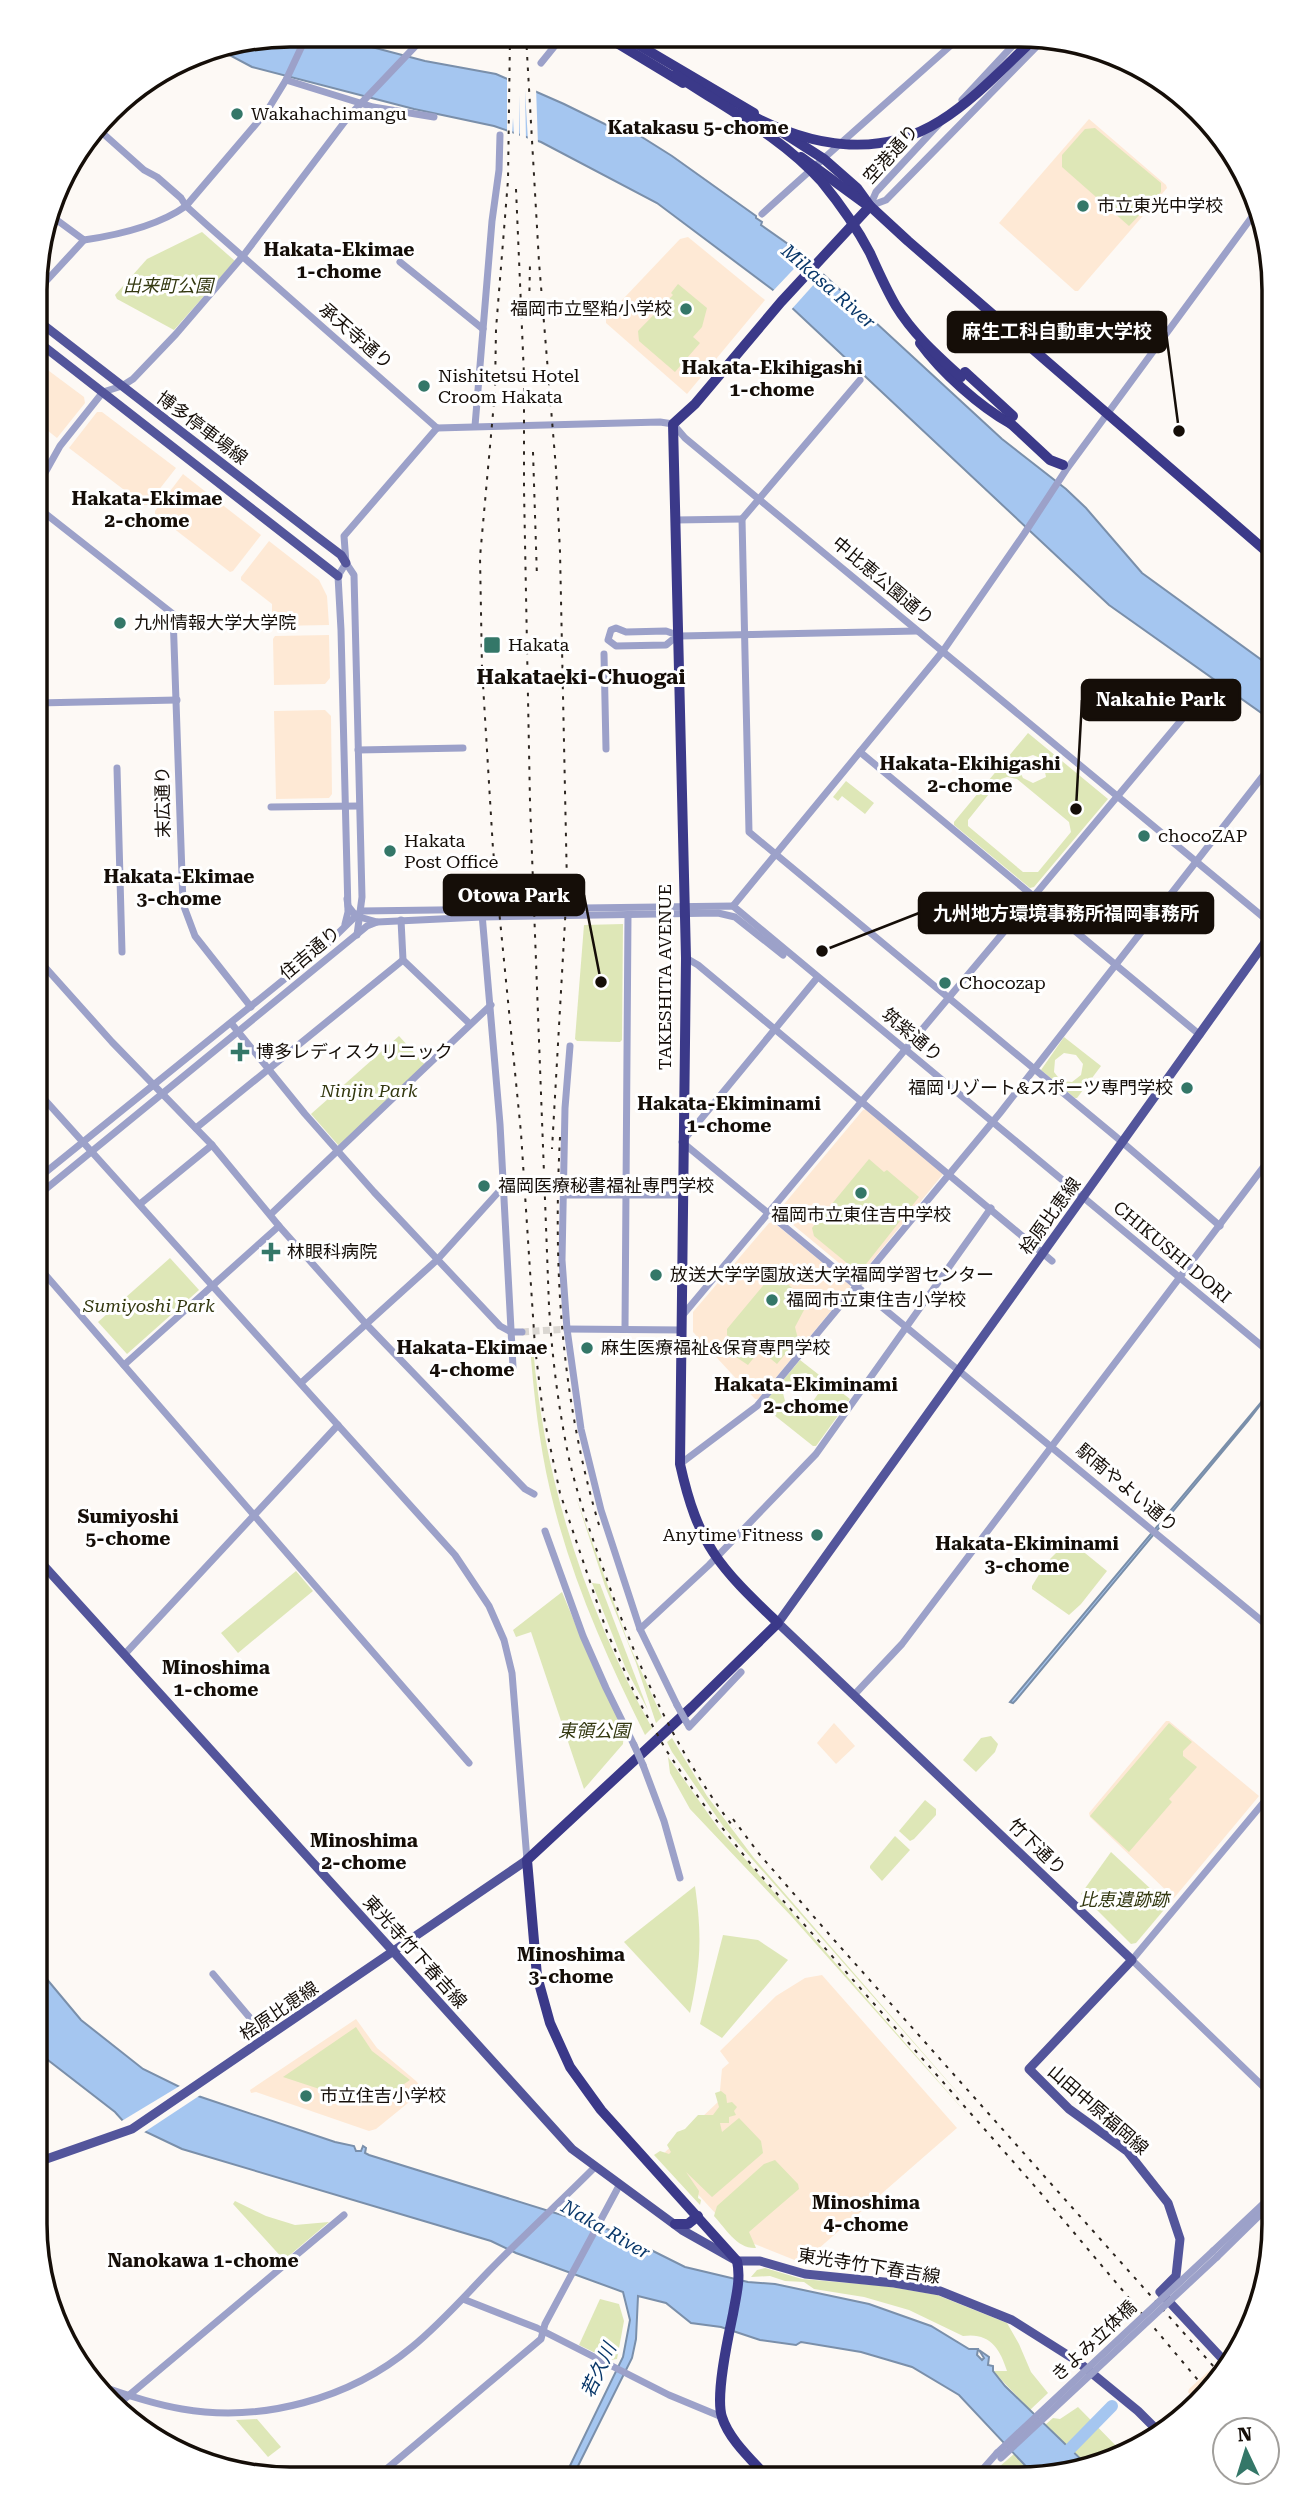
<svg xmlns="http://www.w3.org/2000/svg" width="1309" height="2514" font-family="'Roboto Serif','Noto Sans JP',serif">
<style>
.built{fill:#fee9d5}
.green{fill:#dee7b7;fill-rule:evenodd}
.water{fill:#a5c6f0;stroke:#7a8faa;stroke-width:2}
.pier{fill:#fdf9f5}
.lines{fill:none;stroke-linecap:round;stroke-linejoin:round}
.river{stroke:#a5c6f0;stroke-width:12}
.minor-tunnel{stroke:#dad6d1;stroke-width:7;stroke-dasharray:7 3.5;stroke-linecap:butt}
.minor{stroke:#9ca1c9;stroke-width:7}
.major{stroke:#53559b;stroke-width:9}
.highway{stroke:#3b3989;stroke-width:10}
.rail{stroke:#2d2620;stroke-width:2;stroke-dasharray:3.5 7;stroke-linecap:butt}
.minor-bridge{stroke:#9ca1c9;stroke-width:7}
.highway-bridge{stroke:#3b3989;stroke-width:10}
.poi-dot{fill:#347768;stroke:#fff;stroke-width:2.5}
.labels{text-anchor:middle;stroke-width:6;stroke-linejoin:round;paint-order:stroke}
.poi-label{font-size:18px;fill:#150e08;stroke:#fff;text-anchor:start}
.street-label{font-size:18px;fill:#150e08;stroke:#fff}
.park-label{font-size:18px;font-style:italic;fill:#333810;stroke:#fff}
.neighbourhood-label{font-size:19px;font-weight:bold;fill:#150e08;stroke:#fff}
.water-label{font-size:19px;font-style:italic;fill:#0a386a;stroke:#fff}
.quarter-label{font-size:21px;font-weight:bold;fill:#150e08;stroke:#fff}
.rim{fill:none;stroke:#150e08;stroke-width:3.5}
.leader{fill:none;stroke:#150e08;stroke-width:2.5}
.callout-dot{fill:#150e08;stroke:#fff;stroke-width:2.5}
.callout{fill:#150e08;stroke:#150e08;stroke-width:2.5}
.callout-label{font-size:19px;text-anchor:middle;font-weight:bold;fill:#fff}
</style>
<rect width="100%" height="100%" fill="#fdf9f5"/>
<g class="built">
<polygon points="1089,119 1166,185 1167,188 1078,291 1075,291 999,223"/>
<polygon points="688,237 765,300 687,394 606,323 606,317 680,239"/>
<polygon points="37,362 84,397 85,403 57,438 37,422"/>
<polygon points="97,412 102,412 176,468 147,505 144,505 69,448"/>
<polygon points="183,474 261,535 233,571 230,572 155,514 155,511"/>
<polygon points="269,541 319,580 327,596 329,625 275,626 272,624 272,604 241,580 241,577"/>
<polygon points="329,635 330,678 325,684 274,685 273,639 275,636"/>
<polygon points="325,710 331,716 332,794 329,798 276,799 274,711"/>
<polygon points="866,1109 943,1174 859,1277 856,1277 780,1214 780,1209 863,1110"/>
<polygon points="773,1222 850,1285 850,1288 758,1399 755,1399 693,1332 693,1312 769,1223"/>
<polygon points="1166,1721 1169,1721 1259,1796 1174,1898 1090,1817 1089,1813"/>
<polygon points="834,1723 855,1746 836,1764 817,1743"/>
<polygon points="822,1975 957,2128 802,2263 737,2237 662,2155 719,2101 722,2069 729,2063 720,2051 776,1996 805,1978"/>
<polygon points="356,2019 377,2048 416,2081 424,2090 376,2129 369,2131 256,2092 251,2093 250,2090"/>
<polygon points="1219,2362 1226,2370 1221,2379 1197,2402 1188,2392 1189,2389"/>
</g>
<g class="green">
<polygon points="1095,128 1161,183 1161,192 1129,226 1062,167 1062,155 1085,129"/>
<polygon points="202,232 235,261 174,330 117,299 115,295 147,259"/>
<polygon points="678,284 707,308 702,327 693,337 700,343 675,372 639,341 638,331 673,295 671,293"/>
<path d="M 1028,733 L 1108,799 L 1034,887 L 1030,888 L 954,825 L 954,822 ZM 1033,755 L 1045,760 L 1048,768 L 1045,772 L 1046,777 L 1033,783 L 1023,778 L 1019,770 L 1024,758 ZM 1007,777 L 1017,779 L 1069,822 L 1071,832 L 1038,872 L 1023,872 L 968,826 L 968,820 L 1001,779 Z"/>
<polygon points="846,781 874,803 865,814 842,796 838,801 833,797"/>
<polygon points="623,924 622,1040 620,1042 577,1041 575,1039 584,925"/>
<polygon points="399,1036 427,1067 339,1146 311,1114"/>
<path d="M 1064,1037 L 1101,1066 L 1077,1098 L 1075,1098 L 1041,1070 ZM 1064,1053 L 1076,1055 L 1083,1064 L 1081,1075 L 1072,1082 L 1061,1081 L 1054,1072 L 1055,1060 Z"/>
<polygon points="869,1159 884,1172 887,1170 919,1197 859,1273 814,1236 812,1228"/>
<polygon points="170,1258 199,1290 127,1354 98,1322"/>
<polygon points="771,1276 779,1276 801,1296 804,1310 795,1327 798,1339 777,1364 760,1350 748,1365 730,1353 731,1339 727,1335 727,1329"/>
<path d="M 533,1346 C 543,1479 587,1612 652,1728 L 645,1735 C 606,1656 570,1576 550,1490 C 539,1443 534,1395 530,1347 Z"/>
<path d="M 800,1360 L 850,1399 L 816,1446 L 813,1446 L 764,1407 L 763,1404 ZM 806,1373 L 816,1378 L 820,1391 L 809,1407 L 799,1411 L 786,1405 L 783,1393 L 797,1374 Z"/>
<polygon points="576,1497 628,1642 662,1717 656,1723 636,1663 605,1586"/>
<polygon points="1069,1540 1107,1571 1081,1604 1069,1615 1032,1589 1032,1586 1046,1563"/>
<polygon points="296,1571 313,1591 238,1653 221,1633"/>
<polygon points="592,1583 600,1584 648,1710 626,1669"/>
<polygon points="562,1592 592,1664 624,1730 623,1744 584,1789 531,1632 516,1637 513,1630"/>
<polygon points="1169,1723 1192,1742 1183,1751 1183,1756 1197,1767 1169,1799 1172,1802 1129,1852 1090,1816"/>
<polygon points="991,1736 998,1744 995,1752 976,1772 963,1760 981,1738"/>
<polygon points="672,1738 707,1796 754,1858 978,2116 723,1826 672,1752 667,1742"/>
<polygon points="668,1757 719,1829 973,2121 792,1917 690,1809 670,1773"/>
<polygon points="925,1800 936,1809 936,1815 914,1839 910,1841 899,1831"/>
<polygon points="895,1836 910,1850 882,1881 870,1868 870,1866"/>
<polygon points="1111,1852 1168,1905 1136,1943 1131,1944 1081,1894"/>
<path d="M 695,1886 C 702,1936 701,1963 690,2013 L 624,1942 Z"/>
<polygon points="723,1935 758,1940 788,1960 722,2038 700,2024"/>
<polygon points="356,2027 372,2051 410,2080 371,2106 283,2077"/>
<polygon points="721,2091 726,2095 727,2103 732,2102 737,2107 734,2111 736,2115 729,2117 729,2123 720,2123 722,2132 739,2118 761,2141 763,2153 712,2197 686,2172 699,2191 698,2198 701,2200 700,2205 654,2155 660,2151 669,2154 671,2152 667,2145 677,2132 685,2129 698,2115 713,2115 719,2107 715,2093"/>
<path d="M 775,2160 L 798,2184 L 799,2189 L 749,2232 L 756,2248 C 737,2249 726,2229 714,2216 L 717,2206 L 764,2164 Z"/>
<polygon points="235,2201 266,2216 295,2225 329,2222 284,2260 233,2204"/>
<path d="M 765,2268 L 802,2279 L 885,2286 L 937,2295 L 1007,2323 L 1019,2344 L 1031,2372 L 1048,2393 L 1030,2410 L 993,2371 L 1007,2371 C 1000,2348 989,2332 963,2336 L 909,2310 L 864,2297 L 814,2289 L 804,2282 L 785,2281 L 770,2276 L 751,2277 L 757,2270 Z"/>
<polygon points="600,2299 619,2304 624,2321 617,2359 610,2360 579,2345"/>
<polygon points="1078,2407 1124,2454 1100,2466 1089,2467 1045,2425 1053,2418 1060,2419"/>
<polygon points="257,2419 281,2447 268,2457 236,2420"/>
<polygon points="1014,2454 1035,2476 999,2479 992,2473"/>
</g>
<g class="water">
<polygon points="290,35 326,35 425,61 496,74 564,104 625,134 637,134 672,156 756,216 756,218 762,222 761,225 798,251 1002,439 1066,489 1086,508 1142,573 1274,669 1274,722 1109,605 773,290 657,203 541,142 494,126 414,109 252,67 218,49"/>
<polygon points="1274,1387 1248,1421 1016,1700 1013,1703 1010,1702"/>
<polygon points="35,1965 81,2020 143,2069 198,2096 335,2142 354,2146 356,2151 361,2151 363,2146 366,2148 365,2153 369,2155 613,2231 685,2267 748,2282 775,2284 869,2304 931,2326 969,2349 978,2349 977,2355 982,2360 984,2358 979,2350 989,2357 988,2365 993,2366 993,2371 1005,2386 1089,2467 1035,2476 959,2395 912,2367 861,2352 801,2342 796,2345 760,2340 721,2327 691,2323 666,2303 638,2296 636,2339 632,2358 572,2478 564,2478 623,2357 630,2320 623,2292 516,2253 491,2241 182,2149 123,2121 115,2112 35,2050"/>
</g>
<g class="pier">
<polygon points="507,75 536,87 538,145 528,141 525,90 526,141 520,139 519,95 519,138 514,136 513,118 512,136 507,134"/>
<polygon points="807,255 825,272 790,311 771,293"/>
<polygon points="183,2084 202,2094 143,2133 120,2122"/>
</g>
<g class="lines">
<polyline class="river" points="1061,2458 1112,2406"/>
<polyline class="minor-tunnel" points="522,1332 567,1329"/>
<g class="minor">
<polyline points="541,63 562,37"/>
<polyline points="286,80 373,107 434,117"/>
<polyline points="962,100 1018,40"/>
<polyline points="98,129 144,170 157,177 181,198 186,206 207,225 437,428"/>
<polyline points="870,206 886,200 1043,40"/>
<polyline points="870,206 876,192 939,124"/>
<path d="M 762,214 C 827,155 893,97 958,39"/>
<path d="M 50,215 L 84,240 C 118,235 158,226 186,206 L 267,111 L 286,80 L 307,35"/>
<polyline points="400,262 483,329"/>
<polyline points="37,291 84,240"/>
<polyline points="860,380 742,519 749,832 1115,1136 1220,1226"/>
<polyline points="475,426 492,221 499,170 500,135"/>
<polyline points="437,428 660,422 673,424 685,438 1274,926"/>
<polyline points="37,487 60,446 103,392 122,386 133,379 176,334 243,256 349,116 425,36"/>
<polyline points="37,507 173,614 183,904 195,936 251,1007"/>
<polyline points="675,520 742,519"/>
<polyline points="677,636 666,645 616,646 608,640 611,630 616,628 626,632 666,631 680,636 917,631"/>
<polyline points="604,654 606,749"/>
<polyline points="37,703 177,700"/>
<polyline points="358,750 463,748"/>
<polyline points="860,752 1200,1035"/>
<polyline points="117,768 122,952"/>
<polyline points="271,807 359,806"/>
<polyline points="347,899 348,906 356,916 377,922 482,917 718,913 735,917 783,955"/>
<polyline points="733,906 943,651 1024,534 1066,470 1260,206"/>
<polyline points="482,914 500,1124 513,1367"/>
<polyline points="401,920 403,960 470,1024"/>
<polyline points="345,924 348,912 341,630 338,576 346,563"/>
<polyline points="357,935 362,897 354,575 346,563 344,536 437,428"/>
<polyline points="36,957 112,1042 212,1145 279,1226 366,1324 525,1489 534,1494"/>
<polyline points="686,958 698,965 1052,1261"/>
<polyline points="817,978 682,1142 1274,1631"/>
<polyline points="231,1023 305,1114 374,1192 500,1326 511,1332 522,1332"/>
<polyline points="570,1046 565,1108 562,1260 567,1329 581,1429 601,1510 640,1629 677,1705"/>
<polyline points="36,1090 455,1555 489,1606 504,1640 512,1673 527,1860"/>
<polyline points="196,1128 403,960"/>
<polyline points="36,1180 324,947 361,911 733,906 1274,1356"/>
<polyline points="564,1195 681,1195"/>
<polyline points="36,1197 367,926 377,922"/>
<polyline points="140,1204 212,1145"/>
<polyline points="271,1214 491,1005"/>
<polyline points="36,1264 469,1763"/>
<polyline points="682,1316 1209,687"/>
<polyline points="567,1329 682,1330"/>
<polyline points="625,1329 628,915"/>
<polyline points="124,1365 279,1226"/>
<polyline points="301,1383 437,1260 503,1187"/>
<polyline points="680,1464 757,1406 1000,1113 1270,767 1274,770"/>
<polyline points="545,1531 583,1636 606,1688 634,1745"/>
<polyline points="640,1629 709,1565 816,1454 991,1208"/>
<polyline points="124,1655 338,1425"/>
<polyline points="854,1695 902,1644 1274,1153"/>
<polyline points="687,1723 689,1727 741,1672"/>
<polyline points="643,1765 664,1821 680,1878"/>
<polyline points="213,1974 267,2038"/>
<polyline points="1273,2096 1132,1960 1274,1790"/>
<polyline points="1213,2251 1264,2203 1273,2197"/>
<polyline points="1217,2257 1273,2202"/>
<polyline points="463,2299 537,2328 669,2395 722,2417"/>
<path d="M 95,2384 C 123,2394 152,2404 182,2409 C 261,2423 350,2399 412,2347 C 439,2325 463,2298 488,2272 C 522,2237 559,2203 594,2168"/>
<polyline points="115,2407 344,2215"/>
<polyline points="377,2477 541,2339 545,2324 620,2184"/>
<polyline points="974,2479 997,2453"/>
</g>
<g class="major">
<polyline points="37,320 316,536 341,555 346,563"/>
<polyline points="37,341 338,576"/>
<polyline points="36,1557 572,2149 682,2230 737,2261 760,2261 805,2274 894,2283 940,2291 1012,2320 1077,2361 1138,2411 1162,2435"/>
<polyline points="35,2163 132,2129 527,1860"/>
<polyline points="1229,2366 1160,2292 1176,2276 1180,2239 1168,2203 1127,2151 1069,2109 1029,2069 1132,1960 778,1623 1274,930"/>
</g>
<g class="highway">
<polyline points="607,37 683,83"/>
<polyline points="625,37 754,113"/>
<polyline points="782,132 824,159 857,188 870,206 908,241 1274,558"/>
<polyline points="801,157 864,203"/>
<path d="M 920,343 C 942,373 979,406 1011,424"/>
<polyline points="965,372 1013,416"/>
<polyline points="1008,421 1050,460 1063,465"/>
<polyline points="675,2224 688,2224 698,2216"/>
<path d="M 768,2478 C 753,2461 729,2440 722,2417 C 715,2396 728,2338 733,2314 C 736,2296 741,2279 737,2261 L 601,2110 L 570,2067 L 550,2023 L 537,1976 L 527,1860 L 692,1707 L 778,1623 C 719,1567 698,1545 680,1464 L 686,958 L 673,424 L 695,404 L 781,302 L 870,206"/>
</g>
<g class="rail">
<polyline points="510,36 508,180 496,329 495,391 480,557 482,668 493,849 521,1133 535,1347 543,1413 560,1493 607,1632 635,1694 666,1750 701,1801 750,1863 1039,2191 1208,2392"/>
<polyline points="526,36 539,262 556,469 560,552 567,886 552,1149"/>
<path d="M 516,189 L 524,376 L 524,490 L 530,802 L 549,1306 C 552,1356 558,1405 568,1454 C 576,1491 589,1529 602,1565 C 634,1659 674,1750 735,1829"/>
<polyline points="529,312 530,263"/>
<polyline points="533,452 537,578"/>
<path d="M 560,1137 C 553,1269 561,1398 599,1525"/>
<polyline points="733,1819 760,1855 835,1941 1223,2377"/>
</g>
<g class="minor-bridge">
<polyline points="677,1705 687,1723"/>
<polyline points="634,1745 643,1765"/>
<polyline points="997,2453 1213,2251"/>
<polyline points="1001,2458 1217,2257"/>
</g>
<g class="highway-bridge">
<path d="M 676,75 C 725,108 782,137 822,182 C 840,204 857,228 870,253 C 878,271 886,289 896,306 C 913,334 937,355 961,377"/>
<path d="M 743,111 C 805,145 876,161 940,121 C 975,99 1004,67 1033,40"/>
</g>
</g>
<g class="poi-dot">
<circle cx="237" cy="114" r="7"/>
<circle cx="1083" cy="206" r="7"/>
<circle cx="686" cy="309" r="7"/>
<circle cx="424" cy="386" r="7"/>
<circle cx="120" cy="623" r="7"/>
<rect x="483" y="636" width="18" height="18" rx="3.5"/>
<circle cx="1144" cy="836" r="7"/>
<circle cx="390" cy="851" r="7"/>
<circle cx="945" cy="983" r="7"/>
<path d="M236.5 1041.5h7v7h7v7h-7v7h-7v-7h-7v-7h7z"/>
<circle cx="1187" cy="1088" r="7"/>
<circle cx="484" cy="1186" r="7"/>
<circle cx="861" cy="1193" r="7"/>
<path d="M267.5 1241.5h7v7h7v7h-7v7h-7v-7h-7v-7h7z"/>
<circle cx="656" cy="1275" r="7"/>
<circle cx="772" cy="1300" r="7"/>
<circle cx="587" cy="1348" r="7"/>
<circle cx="817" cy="1535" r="7"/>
<circle cx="306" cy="2096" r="7"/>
</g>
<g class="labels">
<g class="poi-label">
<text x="251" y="120">Wakahachimangu</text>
<text x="1097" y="212">市立東光中学校</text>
<text x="672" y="315" text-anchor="end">福岡市立堅粕小学校</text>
<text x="438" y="382">Nishitetsu Hotel<tspan x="438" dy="21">Croom Hakata</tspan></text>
<text x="134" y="629">九州情報大学大学院</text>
<text x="508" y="651">Hakata</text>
<text x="1158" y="842">chocoZAP</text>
<text x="404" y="847">Hakata<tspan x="404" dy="21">Post Office</tspan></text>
<text x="959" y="989">Chocozap</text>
<text x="256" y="1058">博多レディスクリニック</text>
<text x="1173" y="1094" text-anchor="end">福岡リゾート&amp;スポーツ専門学校</text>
<text x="498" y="1192">福岡医療秘書福祉専門学校</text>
<text x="861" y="1221" text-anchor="middle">福岡市立東住吉中学校</text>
<text x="287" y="1258">林眼科病院</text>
<text x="670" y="1281">放送大学学園放送大学福岡学習センター</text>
<text x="786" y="1306">福岡市立東住吉小学校</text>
<text x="601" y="1354">麻生医療福祉&amp;保育専門学校</text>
<text x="803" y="1541" text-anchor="end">Anytime Fitness</text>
<text x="320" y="2102">市立住吉小学校</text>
</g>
<g class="street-label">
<text transform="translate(891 154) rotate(-48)" y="6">空港通り</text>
<text transform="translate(356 336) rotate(41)" y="6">承天寺通り</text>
<text transform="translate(202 428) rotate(37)" y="6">博多停車場線</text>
<text transform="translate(883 581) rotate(40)" y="6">中比恵公園通り</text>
<text transform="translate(163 802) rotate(-91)" y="6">末広通り</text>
<text transform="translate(310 953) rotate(-40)" y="6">住吉通り</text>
<text transform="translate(665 977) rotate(-90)" y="6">TAKESHITA AVENUE</text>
<text transform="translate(912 1035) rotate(40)" y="6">筑紫通り</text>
<text transform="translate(1050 1216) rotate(-54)" y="6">桧原比恵線</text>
<text transform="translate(1172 1252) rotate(40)" y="6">CHIKUSHI DORI</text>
<text transform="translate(1127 1488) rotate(40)" y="6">駅南やよい通り</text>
<text transform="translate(1037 1847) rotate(44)" y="6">竹下通り</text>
<text transform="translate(415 1952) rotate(48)" y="6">東光寺竹下春吉線</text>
<text transform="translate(279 2011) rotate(-34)" y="6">桧原比恵線</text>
<text transform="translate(1098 2110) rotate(41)" y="6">山田中原福岡線</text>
<text transform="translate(869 2266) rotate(9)" y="6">東光寺竹下春吉線</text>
<text transform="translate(1094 2341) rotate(-43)" y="6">きよみ立体橋</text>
</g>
<g class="park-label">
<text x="168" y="292">出来町公園</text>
<text x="369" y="1097">Ninjin Park</text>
<text x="149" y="1312">Sumiyoshi Park</text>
<text x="594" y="1737">東領公園</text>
<text x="1124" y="1906">比恵遺跡跡</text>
</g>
<g class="neighbourhood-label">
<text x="698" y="134">Katakasu 5-chome</text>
<text x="339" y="256">Hakata-Ekimae<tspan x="339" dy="22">1-chome</tspan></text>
<text x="772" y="374">Hakata-Ekihigashi<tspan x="772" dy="22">1-chome</tspan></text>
<text x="147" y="505">Hakata-Ekimae<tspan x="147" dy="22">2-chome</tspan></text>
<text x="970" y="770">Hakata-Ekihigashi<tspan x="970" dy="22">2-chome</tspan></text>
<text x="179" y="883">Hakata-Ekimae<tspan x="179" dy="22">3-chome</tspan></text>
<text x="729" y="1110">Hakata-Ekiminami<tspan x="729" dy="22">1-chome</tspan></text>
<text x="472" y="1354">Hakata-Ekimae<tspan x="472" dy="22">4-chome</tspan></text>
<text x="806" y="1391">Hakata-Ekiminami<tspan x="806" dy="22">2-chome</tspan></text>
<text x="128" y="1523">Sumiyoshi<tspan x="128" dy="22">5-chome</tspan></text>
<text x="1027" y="1550">Hakata-Ekiminami<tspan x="1027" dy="22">3-chome</tspan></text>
<text x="216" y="1674">Minoshima<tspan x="216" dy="22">1-chome</tspan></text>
<text x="364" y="1847">Minoshima<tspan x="364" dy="22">2-chome</tspan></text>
<text x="571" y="1961">Minoshima<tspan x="571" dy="22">3-chome</tspan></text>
<text x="866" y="2209">Minoshima<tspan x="866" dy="22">4-chome</tspan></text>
<text x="203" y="2267">Nanokawa 1-chome</text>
</g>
<g class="water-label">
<text transform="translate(829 286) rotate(41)" y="7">Mikasa River</text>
<text transform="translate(606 2229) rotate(30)" y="7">Naka River</text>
<text transform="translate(598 2370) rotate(-65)" y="7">若久川</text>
</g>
<g class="quarter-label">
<text x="581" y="684">Hakataeki-Chuogai</text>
</g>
</g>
<path d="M0 0H1309V2514H0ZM290 47H1019A243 243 0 0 1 1262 290V2224A243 243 0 0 1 1019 2467H290A243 243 0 0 1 47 2224V290A243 243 0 0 1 290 47Z" fill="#fff" fill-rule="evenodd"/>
<path class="rim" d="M290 47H1019A243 243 0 0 1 1262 290V2224A243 243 0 0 1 1019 2467H290A243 243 0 0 1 47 2224V290A243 243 0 0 1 290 47Z"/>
<path class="leader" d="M1179 431L1166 332M1076 809L1082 700M601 982L584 895M822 951L919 913"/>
<g class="callout-dot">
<circle cx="1179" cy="431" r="7"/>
<circle cx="1076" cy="809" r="7"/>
<circle cx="601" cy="982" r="7"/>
<circle cx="822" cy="951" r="7"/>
</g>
<g class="callout">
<rect x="948" y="312" width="218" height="40" rx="7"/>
<rect x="1082" y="680" width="158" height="40" rx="7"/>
<rect x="444" y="875" width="140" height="40" rx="7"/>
<rect x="919" y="893" width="294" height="40" rx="7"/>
</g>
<g class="callout-label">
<text x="1057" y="338">麻生工科自動車大学校</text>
<text x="1161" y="706">Nakahie Park</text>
<text x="514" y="902">Otowa Park</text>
<text x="1066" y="920">九州地方環境事務所福岡事務所</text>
</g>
<g transform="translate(1246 2451) rotate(356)"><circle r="33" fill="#ffffff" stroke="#a19f9c" stroke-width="2"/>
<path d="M0-5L12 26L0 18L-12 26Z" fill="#347768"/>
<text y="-10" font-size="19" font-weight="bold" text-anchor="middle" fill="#150e08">N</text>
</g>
</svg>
